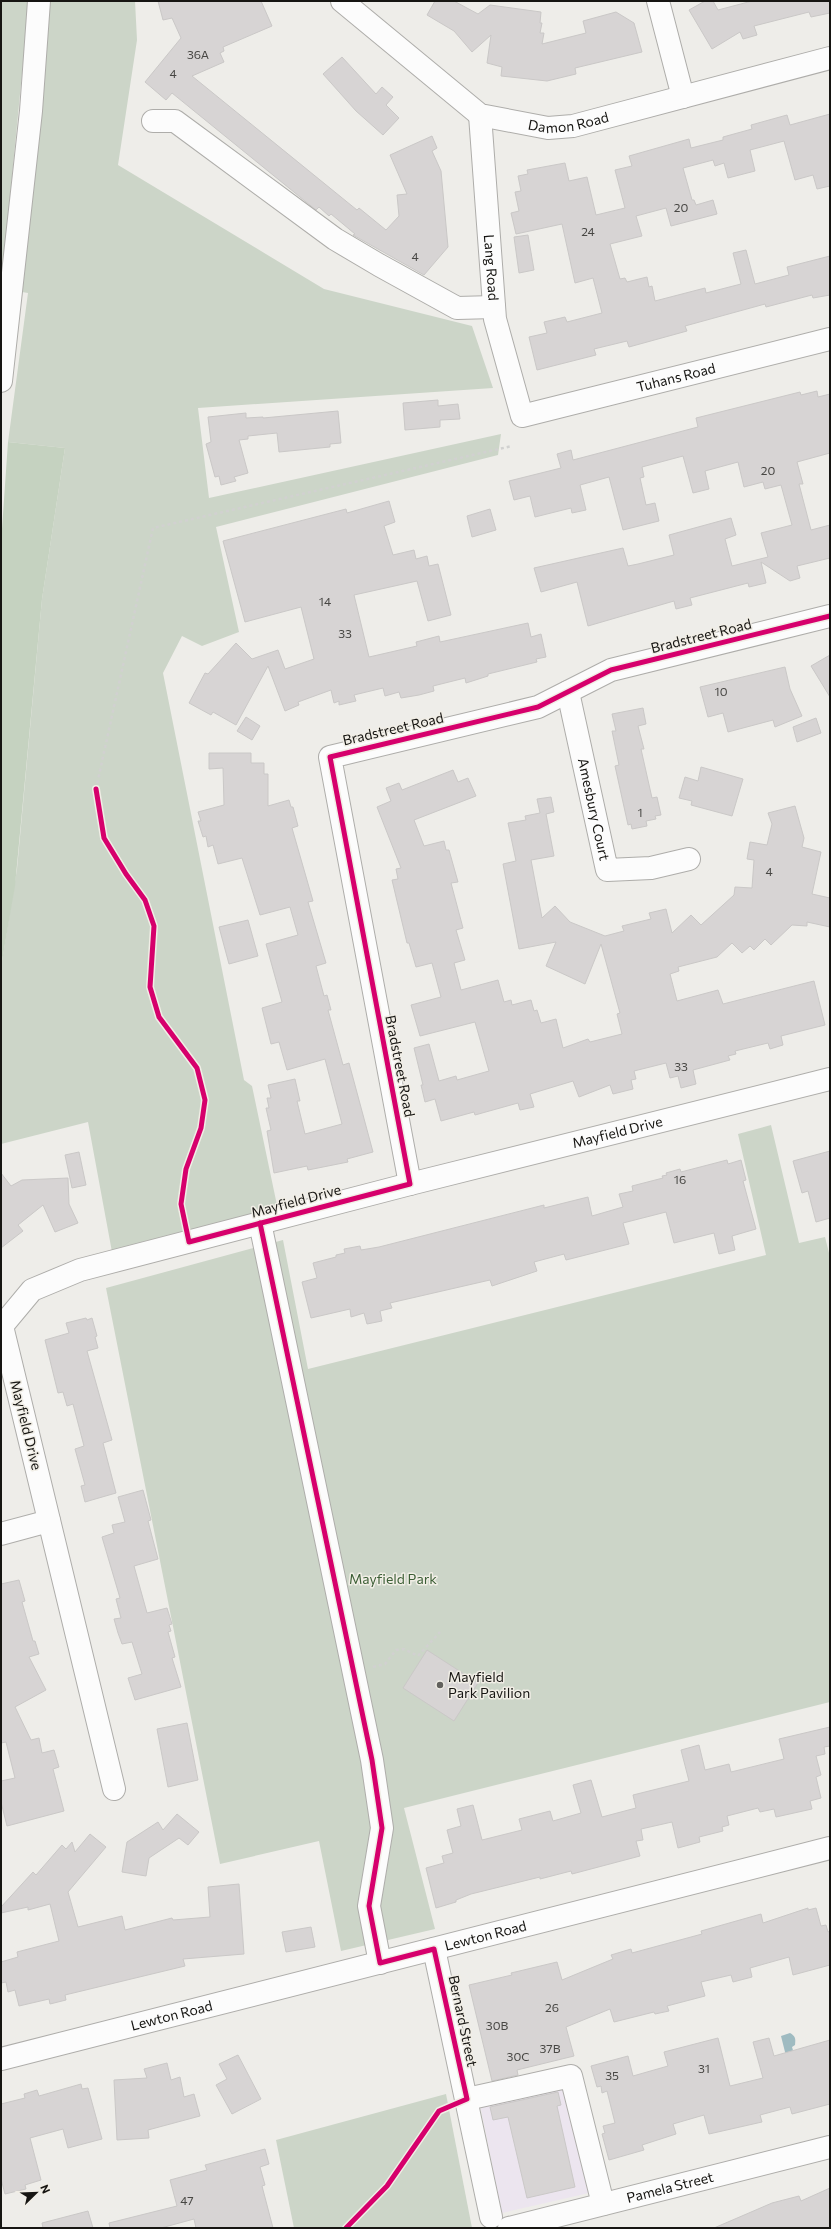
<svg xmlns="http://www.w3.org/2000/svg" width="831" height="2229" font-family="Commissioner,sans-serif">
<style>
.commercial{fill:#ece5ef}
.green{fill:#ccd5c8}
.forest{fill:#c5d2c0}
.water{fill:#9fbbc1}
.building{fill:#d7d4d4;stroke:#cac8c7}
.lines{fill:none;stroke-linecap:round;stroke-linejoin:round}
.minor-casing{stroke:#aeadaa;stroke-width:24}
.highway-casing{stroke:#aeadaa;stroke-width:24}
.path{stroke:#d1d1d0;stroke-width:2.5;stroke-dasharray:3 3;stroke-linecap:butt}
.minor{stroke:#fcfcfc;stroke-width:22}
.highway{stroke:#fcfcfc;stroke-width:22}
.cycleway-casing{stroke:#f1eee6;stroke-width:8}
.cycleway{stroke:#d6006c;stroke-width:5}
.poi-dot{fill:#62615d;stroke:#f1eee6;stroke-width:1.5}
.labels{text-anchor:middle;stroke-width:3;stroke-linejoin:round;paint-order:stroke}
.number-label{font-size:12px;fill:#484744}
.street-label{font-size:14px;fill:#161512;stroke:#f1eee6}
.park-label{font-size:14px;fill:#3c5f36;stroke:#f1eee6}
.poi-label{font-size:14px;fill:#161512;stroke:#f1eee6;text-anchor:start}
</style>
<rect width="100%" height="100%" fill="#eeede9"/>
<polygon class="commercial" points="574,2067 602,2190 502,2213 477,2090"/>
<g class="green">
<polygon points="1,1 29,1 1,290"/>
<polygon points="48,1 135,1 137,40 118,165 324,289 472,326 493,388 198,408 209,498 501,434 498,455 216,527 239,632 202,646 182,636 163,673 244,1080 252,1086 278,1210 191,1233 145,1241 112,1252 88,1122 1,1144 1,967 17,869 42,599 65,448 8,442 28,293 22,292"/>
<polygon points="771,1125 799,1243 825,1237 830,1257 830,1702 404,1808 435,1929 341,1951 319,1841 220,1864 106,1288 283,1240 308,1369 766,1255 738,1134"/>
<polygon points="446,2094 472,2228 294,2228 276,2140"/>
</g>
<polygon class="forest" points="8,442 65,448 42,599 15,886 1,967 1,543"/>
<path class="water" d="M 790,2033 C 795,2036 796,2038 795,2045 L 792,2047 L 795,2057 L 787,2060 L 781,2036 Z"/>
<g class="building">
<polygon points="158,1 261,1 272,26 223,47 224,51 220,53 224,62 192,76 357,210 359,208 386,230 399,216 397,195 407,194 390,155 432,136 437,148 432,151 441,171 448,247 424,275 353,235 355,234 331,214 329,216 319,207 316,210 172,93 166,100 145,82 181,38 172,18 163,20"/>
<polygon points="435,1 454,1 478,14 490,5 541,12 540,23 542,23 540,33 544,33 542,44 586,33 583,21 616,12 634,23 642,52 575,68 576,74 547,81 501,76 502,67 487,63 491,35 472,52 454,31 427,15"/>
<polygon points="705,1 713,1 718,10 752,1 830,1 830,13 811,17 809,12 754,26 757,35 743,39 740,32 712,49 689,10"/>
<polygon points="342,57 376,94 382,87 393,97 386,105 399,118 383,135 356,111 323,74"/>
<polygon points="830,114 830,186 817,189 813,175 795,180 784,141 750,150 755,171 728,178 724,163 715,166 713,160 683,168 692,200 694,200 696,205 713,200 717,214 671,226 666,208 636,216 642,236 610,244 620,279 625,278 627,282 647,277 649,287 652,286 655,301 705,288 706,293 741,284 733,253 746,250 755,284 789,275 787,267 830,256 830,295 813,298 812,295 766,307 765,304 685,326 687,331 629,347 627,341 594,349 596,355 537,370 529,337 547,333 544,322 565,317 567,322 602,313 593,278 575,283 562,224 516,234 511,213 519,211 515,192 521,191 518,176 528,174 527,170 565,163 569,181 587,177 596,215 625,208 615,170 632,166 629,156 689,139 691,148 723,140 723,137 752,129 751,125 787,115 790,125"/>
<polygon points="528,235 534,270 519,273 514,237"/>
<polygon points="817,391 818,397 830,394 830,453 797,462 803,484 799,484 811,530 830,525 830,558 797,566 800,578 790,581 761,562 766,583 749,587 748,583 690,598 692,605 676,609 674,601 588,626 577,582 541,592 534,568 623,548 628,566 638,564 674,555 669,535 731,518 736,535 725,539 732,566 768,557 761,533 792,525 781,485 765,489 763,482 744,487 738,462 705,471 709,489 693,493 683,456 642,467 644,477 640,478 646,505 655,503 659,521 623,530 609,477 580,485 586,510 572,513 571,508 535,517 530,496 514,500 509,481 561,468 557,454 571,450 573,460 698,427 696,418 800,392 801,395"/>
<polygon points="438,400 438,406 458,404 460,419 440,420 440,427 405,430 403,403"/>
<polygon points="338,411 341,443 330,444 330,447 279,452 277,433 248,436 248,439 239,440 248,473 234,477 236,481 221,485 219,476 215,477 206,444 211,442 208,417 246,413 246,418 263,417 263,418"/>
<polygon points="389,501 395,522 384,526 393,555 414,550 416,559 427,556 429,566 438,564 451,615 428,621 417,581 354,595 369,657 417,646 416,642 439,636 440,642 528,623 531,637 541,634 546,657 536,659 537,662 488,674 488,676 466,683 465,678 433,686 434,691 419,695 401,698 399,692 385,696 383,688 354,695 356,701 339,705 339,701 334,703 331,690 298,702 299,705 285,711 268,666 236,725 213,712 211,715 189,703 205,673 208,674 236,643 252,659 278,650 285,669 314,659 301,607 245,622 223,541 346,509 347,513"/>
<polygon points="490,509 496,530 472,537 467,516"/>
<polygon points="830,655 830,697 811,666"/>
<polygon points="785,667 790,689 802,716 775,727 773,720 728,732 723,713 708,717 700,687"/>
<polygon points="643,708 646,724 638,726 644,749 641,749 652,798 657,797 661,815 655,816 656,819 646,821 647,826 632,829 631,824 628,825 615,766 619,765 612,731 616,731 612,714"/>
<polygon points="246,717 260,726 252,740 237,731"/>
<polygon points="816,718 821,733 797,742 793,727"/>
<polygon points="209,753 251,753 251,763 264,763 264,774 268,774 268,806 289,800 291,807 293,807 298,826 292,828 313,901 308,902 326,963 316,966 324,996 327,995 331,1010 328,1010 343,1065 349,1063 373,1152 347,1159 348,1162 308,1170 307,1166 274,1173 267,1131 271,1130 266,1108 269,1108 267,1098 271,1098 268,1085 295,1079 300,1101 297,1101 305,1134 342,1124 325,1059 287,1070 279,1042 271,1044 262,1008 282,1002 266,944 298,935 290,907 260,915 242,858 218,864 213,845 208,847 206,836 203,837 198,821 201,821 198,812 224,805 223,768 209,769"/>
<polygon points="701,767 743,779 732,816 691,805 692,801 679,798 685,777 698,781"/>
<polygon points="453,770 458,782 468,778 476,796 414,820 424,846 444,841 446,850 449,850 458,882 451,883 463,928 456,930 465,960 454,963 461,990 498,980 504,1002 511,1000 512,1005 531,1000 534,1011 537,1010 541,1023 556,1019 563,1048 588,1039 590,1042 622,1034 617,1014 620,1013 601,944 585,984 546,966 556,942 519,949 503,864 516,861 508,823 526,820 525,816 540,813 537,799 551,797 554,812 546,814 554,856 531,860 542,918 555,906 570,922 605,936 624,931 622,926 651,919 649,913 666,909 672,933 691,915 701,925 734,895 735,887 752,888 754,860 747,859 750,842 767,845 772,824 768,813 795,806 804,838 802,847 821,852 812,894 830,898 830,927 807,922 807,926 792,925 771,945 765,939 754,950 750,946 742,953 732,943 717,957 678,967 679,971 670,974 677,1001 718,990 723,1004 814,981 825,1025 781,1036 783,1045 770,1049 768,1043 735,1051 736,1054 728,1056 730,1060 693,1070 696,1084 681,1088 678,1076 670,1078 666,1063 634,1071 636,1079 631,1080 633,1089 613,1094 610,1085 579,1097 573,1081 530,1094 534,1107 520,1110 518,1103 475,1115 474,1112 441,1121 435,1099 425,1102 421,1085 423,1085 414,1048 429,1044 439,1081 456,1076 457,1080 489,1071 475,1022 420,1036 411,1005 441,997 432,963 416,967 409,943 407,943 392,880 398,879 396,869 401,868 377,807 391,801 386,788 399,783 402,790"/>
<polygon points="248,920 258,956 229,964 219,927"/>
<polygon points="830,1151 830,1218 816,1222 808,1191 802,1193 793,1161"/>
<polygon points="79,1152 86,1185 72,1188 65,1155"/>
<polygon points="727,1160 728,1164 741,1160 746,1180 743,1181 756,1229 732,1236 735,1250 719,1254 714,1233 674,1243 666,1212 623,1223 629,1244 566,1260 564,1254 534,1262 537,1271 492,1286 490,1280 390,1303 392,1308 380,1311 382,1321 367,1324 364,1313 351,1317 350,1309 311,1318 302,1282 317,1278 313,1263 336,1257 336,1255 345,1253 344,1249 360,1246 361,1250 379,1247 544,1205 544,1208 588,1197 592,1216 623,1207 619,1194 633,1191 632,1186 663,1178 662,1176 667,1175 666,1173 680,1169 681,1172"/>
<polygon points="1,1173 11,1186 22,1180 68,1178 69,1204 78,1223 55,1232 43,1205 18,1225 23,1231 1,1248"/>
<polygon points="86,1318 87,1320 92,1318 97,1336 95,1337 98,1348 87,1351 112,1440 103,1443 116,1493 85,1502 81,1486 85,1485 75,1449 84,1446 73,1404 67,1406 63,1392 58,1393 45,1340 69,1333 66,1323"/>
<polygon points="143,1490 151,1520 148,1521 158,1559 134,1566 147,1613 167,1608 172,1624 169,1625 171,1631 168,1632 175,1657 172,1658 181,1687 135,1700 128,1678 142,1674 132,1642 122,1644 118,1633 114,1619 121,1618 116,1599 120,1598 102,1537 114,1533 112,1525 125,1522 118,1497"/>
<polygon points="19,1580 25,1601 22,1602 33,1641 35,1641 39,1654 29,1657 46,1690 15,1707 31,1740 39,1738 42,1753 54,1750 59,1767 53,1769 64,1811 7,1826 1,1802 1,1781 15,1778 6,1742 1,1743 1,1584"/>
<polygon points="427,1650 478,1683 454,1721 403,1688"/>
<polygon points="187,1723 198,1780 168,1787 157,1729"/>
<polygon points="830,1727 830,1746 824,1747 825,1754 816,1756 821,1775 816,1777 821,1798 810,1801 812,1809 776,1817 774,1809 760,1812 758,1808 727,1816 729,1825 722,1827 723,1831 699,1837 700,1842 678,1848 672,1822 641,1829 643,1840 636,1841 640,1856 572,1874 571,1871 540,1879 540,1877 471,1894 456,1900 456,1902 436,1908 426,1868 444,1863 442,1856 453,1853 447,1830 461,1826 457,1809 473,1805 482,1840 522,1830 519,1819 550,1811 553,1821 581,1813 573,1785 591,1780 602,1817 636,1808 633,1795 689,1781 681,1750 699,1745 705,1770 729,1764 731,1772 784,1759 779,1739"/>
<polygon points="177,1814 199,1832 188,1845 179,1838 149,1858 146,1876 122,1872 127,1842 158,1822 163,1830"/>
<polygon points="90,1834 106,1847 68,1892 78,1927 122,1916 125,1930 172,1918 173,1920 210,1917 208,1887 239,1884 244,1954 183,1959 185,1966 65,1995 66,2000 50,2004 49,1999 19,2006 15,1990 8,1992 6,1982 1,1983 1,1962 18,1957 17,1952 59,1941 50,1904 28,1910 28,1907 1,1913 1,1907 33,1872 36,1875 62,1845 66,1849 72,1842 75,1852"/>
<polygon points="808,1908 808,1910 816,1908 821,1926 826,1925 828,1932 830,1931 830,1965 793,1975 789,1957 750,1968 752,1977 733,1982 731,1975 701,1982 705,1996 667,2006 669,2011 655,2014 654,2012 614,2022 610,2009 566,2027 574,2056 517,2070 518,2075 492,2081 469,1985 512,1975 511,1973 557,1962 562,1980 613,1959 611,1955 631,1949 632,1953 702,1934 701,1931 761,1914 763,1923"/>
<polygon points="311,1927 315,1947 286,1952 282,1932"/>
<polygon points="718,2038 730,2086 763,2078 753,2042 769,2038 774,2056 830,2040 830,2104 792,2114 790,2107 760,2115 762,2122 709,2134 704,2115 673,2124 676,2134 642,2145 644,2150 609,2160 602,2134 605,2133 603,2126 615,2123 607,2091 602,2093 601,2086 597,2087 591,2066 628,2056 633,2076 668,2066 664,2052"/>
<polygon points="238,2055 261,2099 232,2114 216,2085 227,2079 219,2064"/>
<polygon points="167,2063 171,2080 180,2077 184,2097 194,2094 200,2116 148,2130 149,2138 117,2140 114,2080 147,2078 144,2069"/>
<polygon points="81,2084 82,2089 88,2088 102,2139 68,2148 63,2129 30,2138 41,2180 25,2185 26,2189 5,2194 1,2179 1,2104 25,2098 24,2094 37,2090 39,2096"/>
<polygon points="558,2092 561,2105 557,2106 575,2187 527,2198 508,2117 493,2120 490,2107"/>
<polygon points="265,2149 269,2164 260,2167 265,2185 262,2186 273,2228 196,2228 194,2219 161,2228 110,2228 109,2223 177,2206 170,2180 207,2170 205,2165"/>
<polygon points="830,2188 830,2228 714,2228 772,2203 799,2196 801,2201"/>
<polygon points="88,2211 93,2228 43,2228 42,2223"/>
</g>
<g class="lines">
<defs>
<g id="minor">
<path id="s1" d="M 342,1 L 480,115 L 548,128 L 573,126 L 830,58"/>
<polyline points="658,1 683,97"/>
<path id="s2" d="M 480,115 L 495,319 L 522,416 L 830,339"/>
<polyline points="153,121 175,121 335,239 379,265 457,308 494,307"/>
<path id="s3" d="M 568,692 L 607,870 L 651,868 L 689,859"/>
<polyline points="410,1184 330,757 538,707 611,670 830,616"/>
<polyline points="260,1223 372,1760 382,1828 369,1906 380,1963"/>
<polyline points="1,1534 49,1521"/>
<path id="s4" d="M 114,1789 L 2,1326 L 32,1290 L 80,1270 L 410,1184 L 830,1079"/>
<polyline points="434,1949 491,2217"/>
<path id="s5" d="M 1,2059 L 830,1848"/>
<polyline points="467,2099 571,2076 603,2204"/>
<path id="s6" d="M 509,2228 L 830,2147"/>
</g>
<polyline id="highway" points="1,381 31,111 39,1"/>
</defs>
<use href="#minor" class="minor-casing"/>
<use href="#highway" class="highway-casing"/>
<g class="path">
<polyline points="96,789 153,528 512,446"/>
<polyline points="373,1667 385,1664 396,1650 404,1649 418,1656 440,1632"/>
</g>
<use href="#minor" class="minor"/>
<use href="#highway" class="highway"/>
<defs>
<g id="cycleway">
<polyline points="96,789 104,838 126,874 145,900 154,926 150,987 159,1017 197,1068 205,1100 201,1128 186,1169 181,1204 189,1242 410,1184 330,757 538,707 611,670 830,616"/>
<polyline points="260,1223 372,1760 382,1828 369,1906 380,1963 434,1949 467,2099 439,2111 387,2186 346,2228"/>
</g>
</defs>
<use href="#cycleway" class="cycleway-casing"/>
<use href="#cycleway" class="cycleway"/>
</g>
<circle class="poi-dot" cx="440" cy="1685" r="4"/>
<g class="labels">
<g class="number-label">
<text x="198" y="59">36A</text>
<text x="173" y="78">4</text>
<text x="681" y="212">20</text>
<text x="588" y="236">24</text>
<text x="415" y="261">4</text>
<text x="768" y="475">20</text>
<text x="325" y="606">14</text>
<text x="345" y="638">33</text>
<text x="721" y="696">10</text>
<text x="640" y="817">1</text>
<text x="769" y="876">4</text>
<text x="681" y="1071">33</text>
<text x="680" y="1184">16</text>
<text x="552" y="2012">26</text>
<text x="497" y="2030">30B</text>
<text x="550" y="2053">37B</text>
<text x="518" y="2061">30C</text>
<text x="704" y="2073">31</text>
<text x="612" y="2080">35</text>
<text x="187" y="2205">47</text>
</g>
<g class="street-label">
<text dy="5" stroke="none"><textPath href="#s1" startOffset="269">Damon Road</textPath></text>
<text dy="5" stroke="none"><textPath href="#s2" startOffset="153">Lang Road</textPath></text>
<text dy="5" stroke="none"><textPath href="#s2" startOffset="464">Tuhans Road</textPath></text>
<text transform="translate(701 636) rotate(-14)" y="5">Bradstreet Road</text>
<text transform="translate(393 729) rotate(-13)" y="5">Bradstreet Road</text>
<text dy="5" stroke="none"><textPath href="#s3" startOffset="120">Amesbury Court</textPath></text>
<text transform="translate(400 1066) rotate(79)" y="5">Bradstreet Road</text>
<text dy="5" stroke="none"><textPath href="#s4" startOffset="1130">Mayfield Drive</textPath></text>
<text transform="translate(296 1201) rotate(-15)" y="5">Mayfield Drive</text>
<text transform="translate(26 1425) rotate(76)" y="5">Mayfield Drive</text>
<text dy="5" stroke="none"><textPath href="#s5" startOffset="500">Lewton Road</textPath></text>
<text dy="5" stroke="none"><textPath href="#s5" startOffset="176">Lewton Road</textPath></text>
<text transform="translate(463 2021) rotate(78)" y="5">Bernard Street</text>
<text dy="5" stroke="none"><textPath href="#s6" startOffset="166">Pamela Street</textPath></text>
</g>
<g class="park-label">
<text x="393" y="1584">Mayfield Park</text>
</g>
<g class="poi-label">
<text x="448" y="1682">Mayfield<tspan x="448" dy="16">Park Pavilion</tspan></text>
</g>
</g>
<rect width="831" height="2229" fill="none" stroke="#161512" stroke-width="4"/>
<g transform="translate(36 2193) rotate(67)" stroke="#f1eee6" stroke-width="3" paint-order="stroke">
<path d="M0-3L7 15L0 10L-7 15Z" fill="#161512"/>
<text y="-6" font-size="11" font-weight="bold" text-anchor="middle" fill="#161512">N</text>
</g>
</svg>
